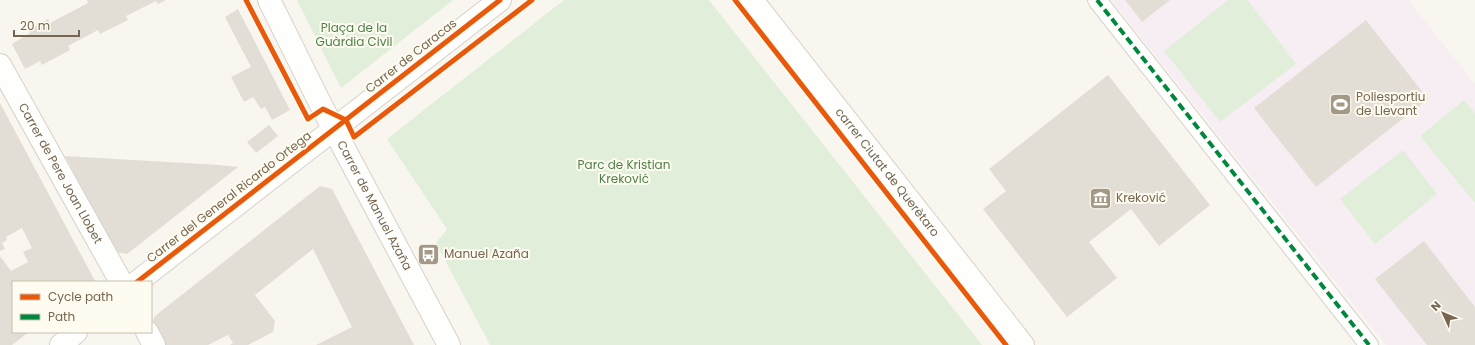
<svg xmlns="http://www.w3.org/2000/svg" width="1475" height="345" font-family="Poppins,sans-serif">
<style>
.education{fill:#f7eef4}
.green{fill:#e1efda}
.building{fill:#e3ded5}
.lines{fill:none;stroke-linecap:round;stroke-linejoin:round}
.pedestrian-casing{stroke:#d6d2ca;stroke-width:20}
.minor-casing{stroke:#d6d2ca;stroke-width:24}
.tertiary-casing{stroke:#d6d2ca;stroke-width:24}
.pedestrian{stroke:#fefefd;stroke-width:18}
.minor{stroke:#fefefd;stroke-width:22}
.tertiary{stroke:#fefefd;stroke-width:22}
.quiet{stroke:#00873e;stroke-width:4;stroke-dasharray:8 4;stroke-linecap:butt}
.cycleway-casing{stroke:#fefcf1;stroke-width:8}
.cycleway{stroke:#e8590c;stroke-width:5}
.labels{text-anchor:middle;stroke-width:4;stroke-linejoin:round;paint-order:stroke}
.park-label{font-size:12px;fill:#4f804a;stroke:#fefcf1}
.street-label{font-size:12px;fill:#76654f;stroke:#fefcf1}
.poi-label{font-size:12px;fill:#76654f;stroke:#fefcf1;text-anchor:start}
</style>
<rect width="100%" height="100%" fill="#f8f6ef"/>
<polygon class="education" points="1111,0 1408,0 1475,84 1475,345 1386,345"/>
<g class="green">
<polygon points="297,0 453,0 341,88"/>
<polygon points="564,0 709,0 982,345 490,345 436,243 447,229 387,139"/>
<polygon points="1228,0 1248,0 1296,64 1220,122 1164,51"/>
<polygon points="1464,100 1475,113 1475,203 1420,136"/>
<polygon points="1403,150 1437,194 1375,244 1340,199"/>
</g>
<g class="building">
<polygon points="87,0 166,0 158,4 156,1 126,16 128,20 100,34 98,30 68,46 70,50 42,65 40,61 25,69 12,44 30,33 28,30 48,19 50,23 88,3"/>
<polygon points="1125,0 1170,0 1142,22"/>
<polygon points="238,9 290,110 272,120 265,107 261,109 253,97 244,102 231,77 251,67 225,17"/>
<polygon points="1366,20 1428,99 1316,187 1254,108"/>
<polygon points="1108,75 1210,205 1159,246 1131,209 1089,242 1117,278 1067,317 983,209 1006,191 989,169"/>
<polygon points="0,103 95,281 13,282 13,332 29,332 12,345 0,345 0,256 11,271 28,262 23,252 32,248 22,228 6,237 7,240 2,243 5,249 0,251"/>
<polygon points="269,125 278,136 256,153 247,142"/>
<polygon points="65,156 219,165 238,167 127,254 115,252"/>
<polygon points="320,186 332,189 414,345 316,345 352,327 313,249 255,295 275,321 273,332 248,345 230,345 233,343 228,335 208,345 164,345 152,323 155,316"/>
<polygon points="1424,241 1475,307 1475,345 1427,345 1375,279"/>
</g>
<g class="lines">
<defs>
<polyline id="pedestrian" points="1097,0 1369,345"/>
<g id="minor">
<path id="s1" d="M 752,0 L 1023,345"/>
<path id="s2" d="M 0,65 L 121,282"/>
<polyline points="334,129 500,0"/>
<polyline points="147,332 154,345"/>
</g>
<g id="tertiary">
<path id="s3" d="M 269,0 L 323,109 L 449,345"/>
<polyline points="137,282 334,129"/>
<polyline points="61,345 76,332"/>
</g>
</defs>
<use href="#pedestrian" class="pedestrian-casing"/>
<use href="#minor" class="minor-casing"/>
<use href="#tertiary" class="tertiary-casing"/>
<use href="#pedestrian" class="pedestrian"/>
<use href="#minor" class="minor"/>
<use href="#tertiary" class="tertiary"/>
<polyline class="quiet" points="1097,0 1369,345"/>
<defs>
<g id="cycleway">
<polyline points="246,0 308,119 323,109 346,120 354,137 532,0"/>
<polyline points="735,0 1006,345"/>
<polyline points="137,282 500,0"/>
</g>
</defs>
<use href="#cycleway" class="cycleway-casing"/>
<use href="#cycleway" class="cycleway"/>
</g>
<defs>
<symbol id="stadium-square" viewBox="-11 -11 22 22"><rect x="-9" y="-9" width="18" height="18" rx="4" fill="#a49887" stroke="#fefcf1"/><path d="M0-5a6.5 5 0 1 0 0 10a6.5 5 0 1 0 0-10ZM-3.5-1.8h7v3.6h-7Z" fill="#fff"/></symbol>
<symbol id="museum-square" viewBox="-11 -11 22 22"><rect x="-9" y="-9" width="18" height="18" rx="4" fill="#a49887" stroke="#fefcf1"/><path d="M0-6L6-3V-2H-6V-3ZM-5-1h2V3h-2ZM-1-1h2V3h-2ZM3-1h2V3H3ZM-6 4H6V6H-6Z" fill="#fff"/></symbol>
<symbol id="bus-square" viewBox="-11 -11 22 22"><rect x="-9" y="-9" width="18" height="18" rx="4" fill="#a49887" stroke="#fefcf1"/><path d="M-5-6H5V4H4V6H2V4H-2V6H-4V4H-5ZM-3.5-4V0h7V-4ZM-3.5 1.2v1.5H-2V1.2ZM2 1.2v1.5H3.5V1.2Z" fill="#fff"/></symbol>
</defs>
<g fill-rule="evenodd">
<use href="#stadium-square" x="1328" y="92" width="25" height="25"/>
<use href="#museum-square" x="1088" y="186" width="25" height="25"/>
<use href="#bus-square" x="416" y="242" width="25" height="25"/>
</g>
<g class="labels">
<g class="park-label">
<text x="354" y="32">Plaça de la<tspan x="354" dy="14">Guàrdia Civil</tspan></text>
<text x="624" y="169">Parc de Kristian<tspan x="624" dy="14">Kreković</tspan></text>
</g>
<g class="street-label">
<text transform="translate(411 56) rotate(-38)" y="4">Carrer de Caracas</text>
<text dy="4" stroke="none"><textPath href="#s1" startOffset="219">carrer Ciutat de Querètaro</textPath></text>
<text dy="4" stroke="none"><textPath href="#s2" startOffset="124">Carrer de Pere Joan Llobet</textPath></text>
<text transform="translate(229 197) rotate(-38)" y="4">Carrer del General Ricardo Ortega</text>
<text dy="4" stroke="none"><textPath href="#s3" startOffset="231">Carrer de Manuel Azaña</textPath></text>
</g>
<g class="poi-label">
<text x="1356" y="101">Poliesportiu<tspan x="1356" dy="14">de Llevant</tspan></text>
<text x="1116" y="202">Kreković</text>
<text x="444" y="258">Manuel Azaña</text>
</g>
</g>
<rect x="12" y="281" width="140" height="52" fill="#fefcf1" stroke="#c8c0b0"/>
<rect x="20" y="294" width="20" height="6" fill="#e8590c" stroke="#c8c0b0"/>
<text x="48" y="301" font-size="12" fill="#76654f">Cycle path</text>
<rect x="20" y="314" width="20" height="6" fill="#00873e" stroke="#c8c0b0"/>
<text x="48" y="321" font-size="12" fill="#76654f">Path</text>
<g transform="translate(1443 313) rotate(314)" stroke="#fefcf1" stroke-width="3" paint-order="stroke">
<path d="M0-3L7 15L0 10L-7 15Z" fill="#76654f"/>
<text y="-6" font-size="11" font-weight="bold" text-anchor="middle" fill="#76654f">N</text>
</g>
<path d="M14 30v6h65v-6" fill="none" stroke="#76654f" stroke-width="2"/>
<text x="20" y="30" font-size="12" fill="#76654f" stroke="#fefcf1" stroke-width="3" paint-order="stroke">20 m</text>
</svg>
